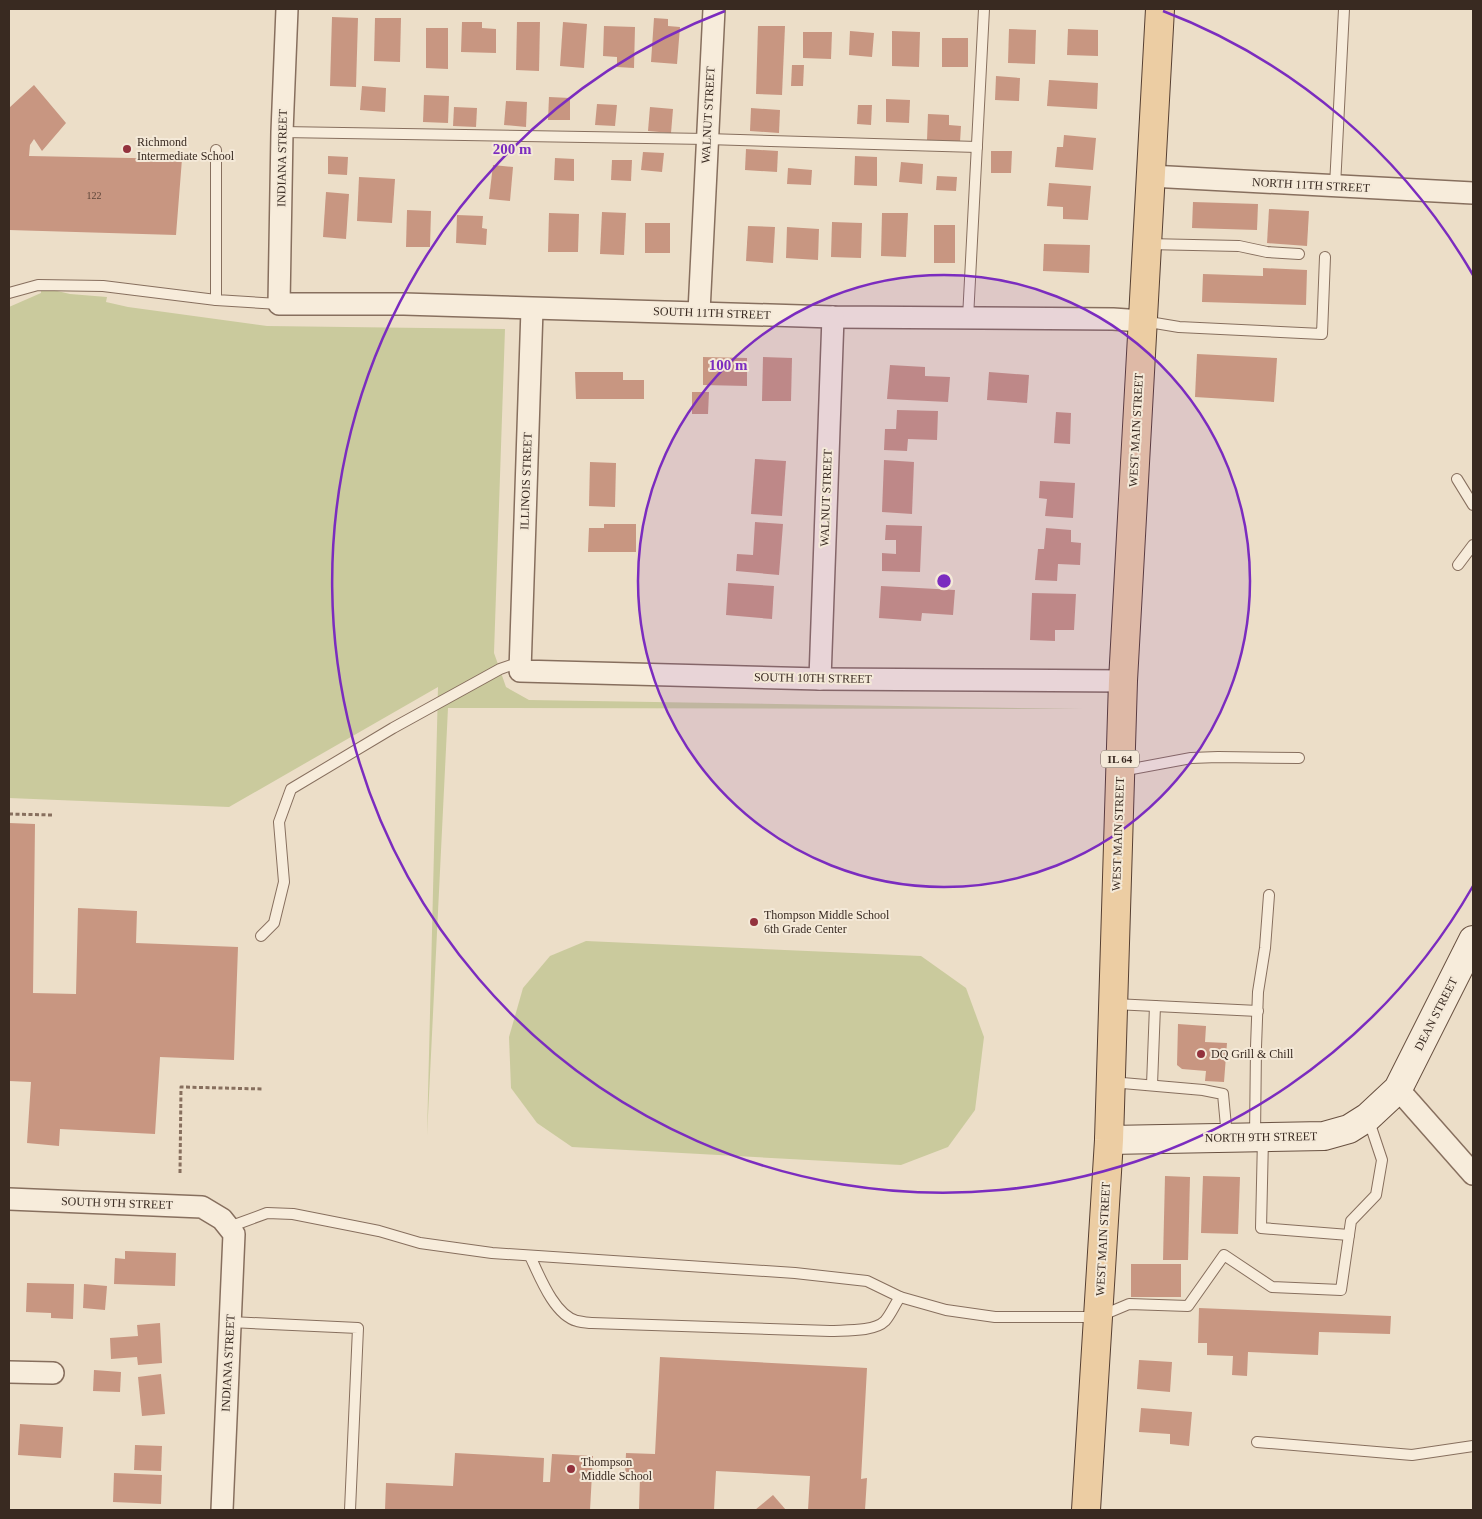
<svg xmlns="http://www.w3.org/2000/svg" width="1482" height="1519" font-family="'Times New Roman',serif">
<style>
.green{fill:#caca9d}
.building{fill:#c89681}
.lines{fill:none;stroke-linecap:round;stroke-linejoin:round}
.lane-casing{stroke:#876f5e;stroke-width:12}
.street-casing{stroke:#876f5e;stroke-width:24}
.secondary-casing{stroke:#695141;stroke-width:30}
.primary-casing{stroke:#563f32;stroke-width:30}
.path{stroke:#876f5e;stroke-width:3;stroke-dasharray:4 2.5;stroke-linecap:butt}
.lane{stroke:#f7ecdb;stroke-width:10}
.street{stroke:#f7ecdb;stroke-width:21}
.secondary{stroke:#f7ecdb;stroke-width:28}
.primary{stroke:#eccda3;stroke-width:28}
.ring{fill:none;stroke:#7b2cbf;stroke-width:2.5}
.poi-dot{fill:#93323d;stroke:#f4e9d8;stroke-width:2}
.labels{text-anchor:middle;stroke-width:4;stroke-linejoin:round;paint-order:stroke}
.number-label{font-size:10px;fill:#5d4539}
.shield{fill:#f4e9d8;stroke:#716358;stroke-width:1}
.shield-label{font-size:11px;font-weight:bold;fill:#392a21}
.street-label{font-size:12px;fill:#392a21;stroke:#f4e9d8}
.poi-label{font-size:12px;fill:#392a21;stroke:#f4e9d8;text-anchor:start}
.centre{fill:#7b2cbf;stroke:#f4e9d8;stroke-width:2.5}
.ring-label{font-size:15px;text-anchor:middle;font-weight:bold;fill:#7b2cbf;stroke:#f4e9d8;stroke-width:4;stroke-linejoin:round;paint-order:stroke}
</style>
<rect width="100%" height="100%" fill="#ecdec8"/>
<g class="green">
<polygon points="49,289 70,294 107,297 106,302 128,307 267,326 505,329 494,653 506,687 529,700 1083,709 448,708 427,1136 438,687 229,807 9,798 9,307 41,293 41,291"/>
<polygon points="586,941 921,956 966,988 984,1037 975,1110 948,1147 901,1165 572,1147 537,1123 511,1088 509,1037 523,988 550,956"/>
</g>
<g class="building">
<polygon points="332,17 358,18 356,87 330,86"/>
<polygon points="375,18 401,18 400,62 374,61"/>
<polygon points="654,18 668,19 668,26 680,27 677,64 651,62"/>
<polygon points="462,22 482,22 482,28 496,29 496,53 461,52"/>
<polygon points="517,22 540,22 539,71 516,70"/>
<polygon points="563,22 587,24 584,68 560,66"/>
<polygon points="604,26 635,27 634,68 617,67 617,57 603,56"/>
<polygon points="758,26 785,26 782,95 756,94"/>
<polygon points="426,28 448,28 448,69 426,68"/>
<polygon points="1009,29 1036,30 1035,64 1008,63"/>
<polygon points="1068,29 1098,30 1098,56 1067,55"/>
<polygon points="850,31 874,33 872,57 849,55"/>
<polygon points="892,31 920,32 919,67 892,66"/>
<polygon points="803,32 832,32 831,59 803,58"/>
<rect x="942" y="38" width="26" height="29"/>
<polygon points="792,65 804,65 803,86 791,86"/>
<polygon points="996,76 1020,78 1019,101 995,100"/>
<polygon points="1049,80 1098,83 1097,109 1047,106"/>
<polygon points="34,85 66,123 42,151 34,139 30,145 29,156 182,159 176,235 9,230 9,108"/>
<polygon points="362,86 386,88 385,112 360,110"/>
<polygon points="424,95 449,96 448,123 423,122"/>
<polygon points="549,97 570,98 570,120 548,120"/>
<polygon points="886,99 910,100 909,123 886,122"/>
<polygon points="506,101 527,102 526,127 504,125"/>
<polygon points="597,104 617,105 615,126 595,125"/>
<polygon points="858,105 872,105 871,125 857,124"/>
<polygon points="454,107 477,108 476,127 453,126"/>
<polygon points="650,107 673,109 671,133 648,131"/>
<polygon points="751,108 780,110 779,133 750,131"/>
<polygon points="928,114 949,115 949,125 961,126 960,142 927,140"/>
<polygon points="1064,135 1096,138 1093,170 1055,167 1057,147 1063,147"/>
<polygon points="746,149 778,151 777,172 745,170"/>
<polygon points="991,151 1012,151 1011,173 991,173"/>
<polygon points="643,152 664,153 662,172 641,170"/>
<polygon points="328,156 348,157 347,175 328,174"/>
<polygon points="855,156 877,157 877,186 854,185"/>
<polygon points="555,158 574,159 574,181 554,180"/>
<polygon points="612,160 632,160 631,181 611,180"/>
<polygon points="901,162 923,164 922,184 899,182"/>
<polygon points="493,165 513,167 510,201 489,199"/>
<polygon points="788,168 812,170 811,185 787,184"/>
<polygon points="937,176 957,177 956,191 936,190"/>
<polygon points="359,177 395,179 392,223 357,221"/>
<polygon points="1049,183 1091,186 1088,220 1063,219 1063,207 1047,206"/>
<polygon points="326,192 349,194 346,239 323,237"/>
<polygon points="1193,202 1258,204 1257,230 1192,228"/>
<polygon points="1269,209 1309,211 1307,246 1267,243"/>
<polygon points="407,210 431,211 430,247 406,247"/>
<polygon points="602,212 626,213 624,255 600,254"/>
<polygon points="549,213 579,214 578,252 548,252"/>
<polygon points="882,213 908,213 906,257 881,256"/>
<polygon points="457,215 483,216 482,228 487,229 486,245 456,243"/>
<polygon points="832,222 862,223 861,258 831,257"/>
<rect x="645" y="223" width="25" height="30"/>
<rect x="934" y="225" width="21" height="38"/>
<polygon points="748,226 775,227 773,263 746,261"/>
<polygon points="787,227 819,229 818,260 786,258"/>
<polygon points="1044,244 1090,245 1089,273 1043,271"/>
<polygon points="1263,268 1307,270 1306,305 1202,302 1203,274 1263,276"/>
<polygon points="1197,354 1277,358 1274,402 1195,397"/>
<polygon points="703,357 747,358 747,386 703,385"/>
<polygon points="763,357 792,358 791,401 762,401"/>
<polygon points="890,365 925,367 925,376 950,377 948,402 887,399"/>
<polygon points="575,372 623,372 623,380 644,380 644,399 576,399"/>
<polygon points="989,372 1029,375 1027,403 987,400"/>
<polygon points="692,392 709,392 708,414 692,414"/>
<polygon points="897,410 938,411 937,440 908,439 907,451 884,450 885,429 896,429"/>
<polygon points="1056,412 1071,413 1070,444 1054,443"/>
<polygon points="755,459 786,461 782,516 751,514"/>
<polygon points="884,460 914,462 912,514 882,512"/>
<polygon points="590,462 616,463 615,507 589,506"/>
<polygon points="1040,481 1075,483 1073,518 1045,516 1047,499 1039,498"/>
<polygon points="755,522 783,524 779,575 736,571 737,554 753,555"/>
<polygon points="604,524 636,524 636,552 588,552 589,528 604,528"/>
<polygon points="886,525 922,526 920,572 882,571 882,553 896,554 896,540 885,540"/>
<polygon points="1046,528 1071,530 1071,542 1081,543 1080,565 1058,564 1057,581 1035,580 1038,549 1044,549"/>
<polygon points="728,583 774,586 772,619 726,615"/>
<polygon points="881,586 955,590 953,615 922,613 921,621 879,618"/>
<polygon points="1032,593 1076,594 1074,630 1055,630 1055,641 1030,640"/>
<polygon points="9,823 35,824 33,993 76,994 78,908 137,911 136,943 238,947 234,1060 160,1057 155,1134 60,1129 59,1146 27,1143 31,1082 9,1081"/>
<polygon points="1178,1024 1206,1026 1205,1042 1227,1043 1224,1082 1205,1081 1206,1071 1182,1069 1177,1065"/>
<polygon points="1165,1176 1190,1177 1188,1260 1163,1260"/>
<polygon points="1203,1176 1240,1177 1238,1234 1201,1233"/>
<polygon points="125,1251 176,1253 175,1286 114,1284 115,1258 125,1259"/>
<rect x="1131" y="1264" width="50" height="33"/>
<polygon points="27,1283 74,1284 73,1319 51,1318 51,1313 26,1312"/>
<polygon points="84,1284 107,1286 105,1310 83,1308"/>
<polygon points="1199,1308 1391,1316 1390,1334 1319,1332 1318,1355 1248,1352 1247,1376 1232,1375 1233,1356 1207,1355 1207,1343 1198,1343"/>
<polygon points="160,1323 162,1363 138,1365 137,1357 111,1359 110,1338 138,1336 137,1325"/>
<polygon points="660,1357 867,1368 861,1479 867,1478 865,1510 808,1510 810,1476 716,1471 714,1510 639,1510 640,1476 625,1476 626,1453 655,1454"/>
<polygon points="1139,1360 1172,1362 1170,1392 1137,1389"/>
<polygon points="94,1370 121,1372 120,1392 93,1391"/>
<polygon points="161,1374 165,1414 142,1416 138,1377"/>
<polygon points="1141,1408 1192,1412 1189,1446 1170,1444 1170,1434 1139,1432"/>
<polygon points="20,1424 63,1427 61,1458 18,1455"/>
<polygon points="135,1445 162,1446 161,1471 134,1470"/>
<polygon points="455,1453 544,1458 543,1482 550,1482 552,1454 593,1456 590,1510 385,1510 386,1483 453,1486"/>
<polygon points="114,1473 162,1475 161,1504 113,1502"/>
<polygon points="773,1495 786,1510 755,1510"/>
</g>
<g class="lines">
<defs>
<g id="lane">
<polyline points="282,132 707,139 977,147"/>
<polyline points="216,150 216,300 279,304"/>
<polyline points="1335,186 1344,9"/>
<polyline points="1147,244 1239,246 1267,252 1299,254"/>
<polyline points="9,293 38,285 103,286 216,300"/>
<polyline points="968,318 984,9"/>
<polyline points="1143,321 1179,327 1322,334 1325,257"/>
<polyline points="1457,479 1473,505"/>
<polyline points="1458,565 1473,545"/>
<polyline points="1121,771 1191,758 1218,757 1299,758"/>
<polyline points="261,936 274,923 284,882 279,822 291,789 393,728 500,669 520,662"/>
<polyline points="1114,1004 1258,1011"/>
<polyline points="1111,1082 1203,1090 1223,1094 1227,1137"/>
<polyline points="1152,1085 1155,1006"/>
<polyline points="1255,1136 1256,1047 1258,992 1265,948 1269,895"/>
<polyline points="1263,1138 1261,1228 1349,1235"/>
<polyline points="229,1227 267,1213 293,1214 379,1231 420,1243 492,1253 795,1273 867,1281 900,1297 946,1310 995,1317 1098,1317 1129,1304 1188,1306 1224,1255 1272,1287 1341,1290 1351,1221 1376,1195 1382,1160 1368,1118"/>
<path d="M 530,1256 C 539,1275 554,1315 577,1321 C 582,1322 587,1323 592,1323 L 830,1331 C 845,1330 874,1332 885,1321 C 891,1314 895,1304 900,1297"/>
<polyline points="230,1322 358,1328 350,1510"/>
<polyline points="1257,1442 1412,1455 1473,1446"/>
</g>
<g id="street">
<polyline points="287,9 282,132 279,304 404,304 833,317 1113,319 1142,321"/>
<polyline points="1150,176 1473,193"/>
<polyline points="532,309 520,671 820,679 1123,681"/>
<polyline points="699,312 714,9"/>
<polyline points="820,679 833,317"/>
<polyline points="1398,1089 1473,1174"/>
<polyline points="9,1199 202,1207 222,1219 234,1234 222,1510"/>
<polyline points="9,1372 53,1373"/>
</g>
<polyline id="secondary" points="1109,1140 1324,1136 1349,1129 1368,1117 1398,1089 1473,940"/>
<polyline id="primary" points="1086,1510 1109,1140 1123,681 1160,9"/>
</defs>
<use href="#lane" class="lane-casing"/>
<use href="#street" class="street-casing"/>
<use href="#secondary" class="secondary-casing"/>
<use href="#primary" class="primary-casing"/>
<g class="path">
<polyline points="9,814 52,815"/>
<polyline points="180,1173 181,1087 263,1089"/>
</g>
<use href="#lane" class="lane"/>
<use href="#street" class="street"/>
<use href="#secondary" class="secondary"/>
<use href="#primary" class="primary"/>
</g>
<circle cx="944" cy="581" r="306" fill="#7b2cbf" fill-opacity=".12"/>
<g class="ring">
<circle cx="944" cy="581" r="306"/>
<path d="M1473 886A611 611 0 1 1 725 11M1163 11A611 611 0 0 1 1473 275"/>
</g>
<g class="poi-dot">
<circle cx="127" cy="149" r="5"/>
<circle cx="754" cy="922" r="5"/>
<circle cx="1201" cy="1054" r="5"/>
<circle cx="571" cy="1469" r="5"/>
</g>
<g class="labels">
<g class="number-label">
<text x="94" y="199">122</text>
</g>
<rect class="shield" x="1101" y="750.5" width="38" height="17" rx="4"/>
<g class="shield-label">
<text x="1120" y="763">IL 64</text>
</g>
<g class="street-label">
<text transform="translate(708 115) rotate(-87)" y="4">WALNUT STREET</text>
<text transform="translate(282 158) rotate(-89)" y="4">INDIANA STREET</text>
<text transform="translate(1311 185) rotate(3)" y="4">NORTH 11TH STREET</text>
<text transform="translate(712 313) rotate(2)" y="4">SOUTH 11TH STREET</text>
<text transform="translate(1136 430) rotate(-87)" y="4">WEST MAIN STREET</text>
<text transform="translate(526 481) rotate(-88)" y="4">ILLINOIS STREET</text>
<text transform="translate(826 498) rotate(-88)" y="4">WALNUT STREET</text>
<text transform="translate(813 678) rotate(1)" y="4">SOUTH 10TH STREET</text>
<text transform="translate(1118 834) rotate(-88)" y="4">WEST MAIN STREET</text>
<text transform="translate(1436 1014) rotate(-63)" y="4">DEAN STREET</text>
<text transform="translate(1261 1137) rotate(-1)" y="4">NORTH 9TH STREET</text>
<text transform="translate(117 1203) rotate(2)" y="4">SOUTH 9TH STREET</text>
<text transform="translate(1103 1239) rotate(-87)" y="4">WEST MAIN STREET</text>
<text transform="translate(228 1363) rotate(-87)" y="4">INDIANA STREET</text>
</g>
<g class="poi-label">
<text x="137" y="146">Richmond<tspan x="137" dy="14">Intermediate School</tspan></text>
<text x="764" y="919">Thompson Middle School<tspan x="764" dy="14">6th Grade Center</tspan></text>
<text x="1211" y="1058">DQ Grill &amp; Chill</text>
<text x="581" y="1466">Thompson<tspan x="581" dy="14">Middle School</tspan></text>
</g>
</g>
<circle cx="944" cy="581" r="8" class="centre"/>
<g class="ring-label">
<text x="512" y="154">200 m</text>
<text x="728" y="370">100 m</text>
</g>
<rect width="1482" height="1519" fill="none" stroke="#392a21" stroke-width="20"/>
</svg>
